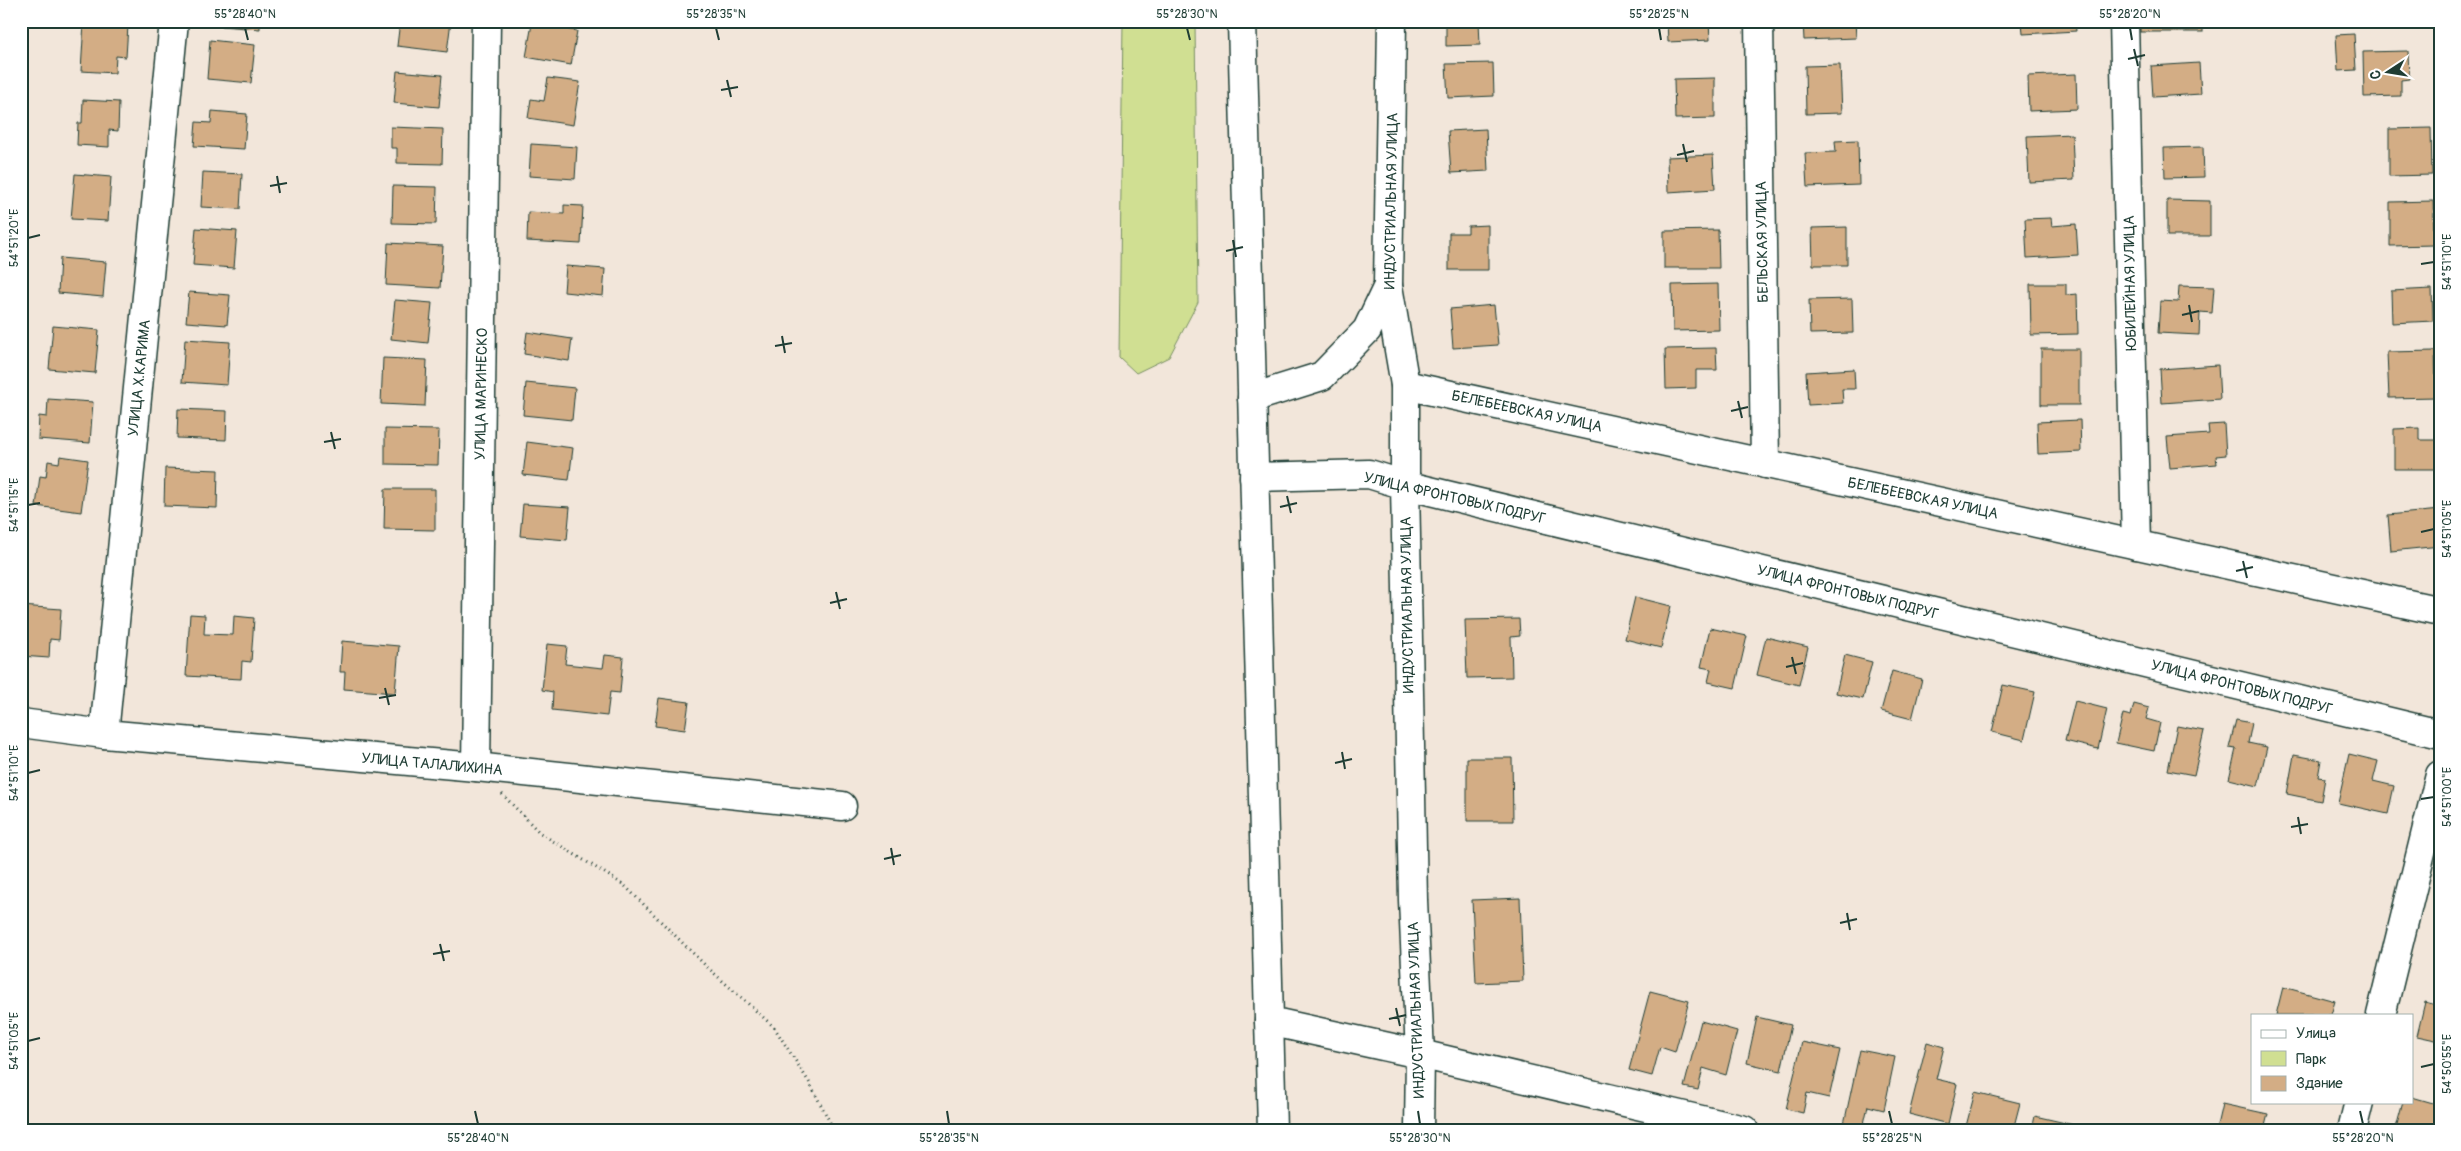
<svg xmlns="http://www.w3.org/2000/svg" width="2461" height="1151" font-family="Pangolin,sans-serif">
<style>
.green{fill:#d0df92;stroke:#788e63}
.building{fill:#d3ad85;stroke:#1f3d34}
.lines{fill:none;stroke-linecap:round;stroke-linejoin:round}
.minor-casing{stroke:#1f3d34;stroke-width:31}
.path{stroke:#1f3d34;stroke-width:3;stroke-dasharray:1 4;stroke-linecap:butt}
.minor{stroke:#fff;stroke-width:28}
.ticks{fill:none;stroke:#1f3d34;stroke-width:2}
.labels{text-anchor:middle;stroke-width:5;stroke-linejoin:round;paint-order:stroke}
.street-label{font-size:15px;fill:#1f3d34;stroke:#fff}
.neatline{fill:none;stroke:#1f3d34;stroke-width:2}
.ticks-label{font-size:12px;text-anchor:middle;fill:#1f3d34}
</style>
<rect width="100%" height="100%" fill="#f2e6da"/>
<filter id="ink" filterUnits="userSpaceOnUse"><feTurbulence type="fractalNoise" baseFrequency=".02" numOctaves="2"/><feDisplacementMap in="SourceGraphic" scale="10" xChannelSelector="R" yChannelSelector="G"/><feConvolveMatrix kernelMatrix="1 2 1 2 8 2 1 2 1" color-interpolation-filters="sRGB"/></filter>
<g filter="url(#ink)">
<polygon class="green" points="1123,21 1195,21 1198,302 1169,357 1136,373 1119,357"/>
<g class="building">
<polygon points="220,21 260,21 260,29 220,26"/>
<polygon points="400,21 451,21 447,52 397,46"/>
<polygon points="1446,21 1479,21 1480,45 1446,46"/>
<polygon points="1667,21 1709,21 1710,40 1668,42"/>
<polygon points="1803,21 1855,21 1856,38 1804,40"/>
<polygon points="2022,21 2075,21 2076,31 2023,34"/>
<rect x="2140" y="21" width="63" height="11"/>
<polygon points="84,22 128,25 126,57 116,56 115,73 81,71"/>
<polygon points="532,24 577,31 571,65 526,57"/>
<polygon points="2354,34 2356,70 2338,71 2336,35"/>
<polygon points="210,40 255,45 251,83 207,79"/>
<polygon points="2408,51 2409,79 2401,80 2401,96 2364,97 2363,52"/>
<polygon points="1493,63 1494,96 1448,98 1446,64"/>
<polygon points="2199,63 2201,94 2153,97 2151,66"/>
<polygon points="1840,65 1842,113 1806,114 1805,66"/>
<polygon points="397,71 442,75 439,107 394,103"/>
<polygon points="2076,74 2077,109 2029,111 2028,76"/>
<polygon points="548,78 580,82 573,125 528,118 531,99 544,101"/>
<polygon points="1715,78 1715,118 1675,119 1674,79"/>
<polygon points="83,100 119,102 118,131 109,130 109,147 77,145 78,123 82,123"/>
<polygon points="212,111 247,114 244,149 194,146 196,122 211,123"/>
<polygon points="391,127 443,129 442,164 397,163 397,148 391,148"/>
<polygon points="2431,128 2432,175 2389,176 2389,129"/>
<polygon points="1486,129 1488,171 1451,173 1448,131"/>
<polygon points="2072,134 2074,180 2029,182 2027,136"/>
<polygon points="1858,140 1859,185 1807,187 1805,153 1836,152 1835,141"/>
<polygon points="531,144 577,147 575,179 529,176"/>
<polygon points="2203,147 2204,177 2165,178 2164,148"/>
<polygon points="1713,155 1715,189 1668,192 1667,157"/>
<polygon points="203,172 242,174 240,209 201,207"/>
<polygon points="75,174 111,177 108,221 71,219"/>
<polygon points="393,186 437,187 436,224 392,223"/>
<polygon points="2167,200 2210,201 2210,236 2167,236"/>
<polygon points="2433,201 2434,245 2390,246 2390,202"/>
<polygon points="564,205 583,206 581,244 527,241 528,212 564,214"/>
<polygon points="2051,218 2052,226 2076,224 2078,255 2027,258 2025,219"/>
<polygon points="1488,225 1488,270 1449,270 1449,233 1468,233 1468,226"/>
<polygon points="1847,227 1847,265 1813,265 1812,228"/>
<polygon points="196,228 237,231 234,268 193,265"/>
<polygon points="1718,230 1719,268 1664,268 1664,231"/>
<polygon points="388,243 443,246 440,288 386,285"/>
<polygon points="60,258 106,262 103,297 58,293"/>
<polygon points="566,266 605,269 603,296 564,292"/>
<polygon points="1718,284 1719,330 1673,331 1672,285"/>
<polygon points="2030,284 2066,284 2066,295 2077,294 2078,334 2031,335"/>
<polygon points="2179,286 2214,287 2212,313 2200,312 2199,335 2158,333 2160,301 2178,302"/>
<polygon points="2432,289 2433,321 2392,323 2391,291"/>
<polygon points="189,292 230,295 227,325 186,322"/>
<polygon points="1852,299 1853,333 1810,334 1809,300"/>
<polygon points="395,300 432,303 428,343 391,339"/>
<polygon points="1494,305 1498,345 1453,348 1450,309"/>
<polygon points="53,326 99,330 95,373 49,369"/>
<polygon points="527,332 572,339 569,361 524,354"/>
<polygon points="185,339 230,342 227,385 182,382"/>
<polygon points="1716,348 1717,370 1696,370 1696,388 1666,389 1665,349"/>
<rect x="2041" y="349" width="38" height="56"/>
<polygon points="2435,351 2436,397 2389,398 2387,352"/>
<polygon points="383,358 427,360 425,406 381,404"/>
<polygon points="2218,365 2220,399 2162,403 2160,369"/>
<polygon points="1854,369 1855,389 1842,389 1843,403 1808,405 1806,372"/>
<polygon points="526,383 575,388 572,420 523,415"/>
<polygon points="48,399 93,402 90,443 38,439 39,416 47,417"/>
<polygon points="178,409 227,411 226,440 177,438"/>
<polygon points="2080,420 2081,452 2038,454 2037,422"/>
<polygon points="2224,424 2226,455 2216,456 2217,464 2170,468 2167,437 2209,434 2208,425"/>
<polygon points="2419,428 2419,440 2439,440 2440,469 2394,469 2394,429"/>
<polygon points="385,429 439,430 438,465 385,464"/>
<polygon points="527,442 573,448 569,480 523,475"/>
<polygon points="60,456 88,460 81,512 36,506 40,476 46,477 48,461 59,463"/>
<polygon points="165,468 218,470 217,508 164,506"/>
<polygon points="385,489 435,489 435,530 384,529"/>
<polygon points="523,504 570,507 567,540 520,536"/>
<polygon points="2440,510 2440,546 2391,551 2388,515"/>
<polygon points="1635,597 1671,606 1661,648 1625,639"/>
<polygon points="21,606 61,609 59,640 50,639 49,658 21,656"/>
<polygon points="190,614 205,615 204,634 233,635 234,616 254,618 251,662 242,661 241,679 186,676"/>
<polygon points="1519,619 1520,636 1511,637 1512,677 1467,678 1465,620"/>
<polygon points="1710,628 1747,636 1735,688 1708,682 1711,669 1701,667"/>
<polygon points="1766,637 1808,647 1799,685 1757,675"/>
<polygon points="342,641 399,646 395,693 344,689 345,672 340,672"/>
<polygon points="547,644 567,646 565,664 603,668 605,655 623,657 620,693 610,692 607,716 552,710 553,692 542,690"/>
<polygon points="1845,655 1872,662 1863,699 1836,693"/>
<polygon points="1892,671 1922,679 1912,719 1881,711"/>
<polygon points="2003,685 2035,692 2024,740 1992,732"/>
<polygon points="659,698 689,702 685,730 655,726"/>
<polygon points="2075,701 2107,709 2098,749 2065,741"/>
<polygon points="2134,704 2149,708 2146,719 2160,723 2154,751 2116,743 2123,714 2131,716"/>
<polygon points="2236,720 2252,723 2248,743 2267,747 2258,786 2229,779 2236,749 2229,748"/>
<polygon points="2177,726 2204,731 2194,775 2168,770"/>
<polygon points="2349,754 2378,761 2373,781 2394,786 2388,814 2338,803"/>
<polygon points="2294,755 2321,760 2318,777 2325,778 2321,801 2287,794"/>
<polygon points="1467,758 1512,758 1513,821 1467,821"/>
<polygon points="1520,898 1523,981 1476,983 1472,900"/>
<polygon points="2283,987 2335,1001 2331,1015 2276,1015"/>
<polygon points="1650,991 1689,1001 1675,1052 1660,1047 1652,1076 1629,1070"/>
<polygon points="2425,1002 2440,1006 2440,1041 2417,1036"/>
<polygon points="1757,1017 1791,1025 1781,1071 1747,1063"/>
<polygon points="1701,1021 1737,1031 1726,1075 1703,1068 1698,1090 1684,1087"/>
<polygon points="1802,1042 1840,1050 1829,1098 1807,1093 1803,1113 1786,1109"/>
<polygon points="1927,1042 1944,1047 1936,1079 1957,1084 1948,1124 1909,1114"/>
<polygon points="1860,1050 1895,1057 1884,1110 1868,1106 1863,1128 1844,1124"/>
<polygon points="1975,1092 2020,1103 2013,1130 1965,1130"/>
<polygon points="2412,1097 2440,1105 2440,1130 2404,1130 2396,1128 2403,1102 2412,1102"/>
<polygon points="2222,1104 2268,1114 2264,1130 2216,1130"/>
<polygon points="2035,1116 2074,1125 2073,1130 2032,1130"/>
</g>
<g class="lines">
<defs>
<g id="minor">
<polyline points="1242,21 1272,1130"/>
<polyline points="1392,21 1388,286 1405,385 1405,485 1413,900 1420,1054 1419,1130"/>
<polyline points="1759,21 1765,464"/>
<polyline points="2124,21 2136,545"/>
<polyline points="1405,385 2440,611"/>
<polyline points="1252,398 1322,376 1367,330 1388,286"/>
<polyline points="1254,477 1369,474 1405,485 2440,734"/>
<polyline points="21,723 104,734 476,767 842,806"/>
<polyline points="104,734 174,21"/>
<polyline points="476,767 486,21"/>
<polyline points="2381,1015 2440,775"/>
<polyline points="1269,1021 1420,1054 1744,1130"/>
<polyline points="2352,1130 2359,1102"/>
</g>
</defs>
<use href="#minor" class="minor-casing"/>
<polyline class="path" points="502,794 540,833 624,885 706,966 774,1027 809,1082 834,1130"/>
<use href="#minor" class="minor"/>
</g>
</g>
<path class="ticks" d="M 245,28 L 248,40M 716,28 L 719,40M 1187,28 L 1190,40M 1659,28 L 1661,40M 2130,28 L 2132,40M 2134,49 L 2138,66M 2128,59 L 2145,55M 727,80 L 731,97M 721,90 L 738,87M 1683,144 L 1687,162M 1677,155 L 1694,151M 277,176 L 280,193M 270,186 L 287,183M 28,238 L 40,235M 1233,240 L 1236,257M 1226,251 L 1243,247M 2421,264 L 2434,262M 2189,305 L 2192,322M 2182,315 L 2199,311M 782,336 L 785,353M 775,346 L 792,343M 1738,401 L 1742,418M 1731,411 L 1748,407M 331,432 L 335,449M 324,442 L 341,439M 1287,496 L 1291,513M 28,505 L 40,503M 1280,507 L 1297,503M 2421,532 L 2434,529M 2243,561 L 2247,578M 2236,571 L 2253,567M 836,592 L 840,609M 830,603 L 847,599M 1792,657 L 1796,674M 1786,667 L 1803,663M 385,688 L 389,705M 379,698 L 396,695M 1342,752 L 1345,769M 1335,763 L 1352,759M 28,773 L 40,770M 2421,799 L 2434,797M 2298,817 L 2301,834M 2291,827 L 2308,824M 891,848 L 894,865M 884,859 L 901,855M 1847,913 L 1850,930M 1840,923 L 1857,919M 440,944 L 444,961M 433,954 L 450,951M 1396,1008 L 1400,1026M 1389,1019 L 1406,1015M 28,1041 L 40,1038M 2421,1067 L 2434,1064M 475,1111 L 478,1124M 947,1111 L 949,1124M 1418,1111 L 1420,1124M 1889,1111 L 1892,1124M 2360,1111 L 2363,1124"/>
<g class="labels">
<g class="street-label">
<text transform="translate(1391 201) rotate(-89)" y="5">ИНДУСТРИАЛЬНАЯ УЛИЦА</text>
<text transform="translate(1762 242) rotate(-91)" y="5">БЕЛЬСКАЯ УЛИЦА</text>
<text transform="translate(2130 283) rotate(-91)" y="5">ЮБИЛЕЙНАЯ УЛИЦА</text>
<text transform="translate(139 378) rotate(-84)" y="5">УЛИЦА Х.КАРИМА</text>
<text transform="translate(481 394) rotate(-89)" y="5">УЛИЦА МАРИНЕСКО</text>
<text transform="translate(1527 411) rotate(12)" y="5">БЕЛЕБЕЕВСКАЯ УЛИЦА</text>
<text transform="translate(1455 498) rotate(13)" y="5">УЛИЦА ФРОНТОВЫХ ПОДРУГ</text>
<text transform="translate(1923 498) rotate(12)" y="5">БЕЛЕБЕЕВСКАЯ УЛИЦА</text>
<text transform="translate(1848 592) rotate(14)" y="5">УЛИЦА ФРОНТОВЫХ ПОДРУГ</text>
<text transform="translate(1407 605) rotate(-91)" y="5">ИНДУСТРИАЛЬНАЯ УЛИЦА</text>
<text transform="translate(2242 687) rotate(14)" y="5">УЛИЦА ФРОНТОВЫХ ПОДРУГ</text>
<text transform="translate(432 764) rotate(5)" y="5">УЛИЦА ТАЛАЛИХИНА</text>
<text transform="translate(1416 1010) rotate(-92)" y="5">ИНДУСТРИАЛЬНАЯ УЛИЦА</text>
</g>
</g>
<rect width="2461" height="1151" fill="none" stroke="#fff" stroke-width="55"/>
<rect x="2251" y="1014" width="162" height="90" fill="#ffffff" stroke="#a5b1ae"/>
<rect x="2261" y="1030" width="25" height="8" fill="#ffffff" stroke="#a5b1ae"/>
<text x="2296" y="1038" font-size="15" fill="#1f3d34">Улица</text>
<rect x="2261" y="1051" width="25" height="15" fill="#d0df92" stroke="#a5b1ae"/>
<text x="2296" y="1064" font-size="15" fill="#1f3d34">Парк</text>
<rect x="2261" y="1076" width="25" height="15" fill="#d3ad85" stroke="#a5b1ae"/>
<text x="2296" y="1088" font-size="15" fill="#1f3d34">Здание</text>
<g transform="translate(2388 72) rotate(258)" stroke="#ffffff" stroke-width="4" paint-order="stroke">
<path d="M0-4L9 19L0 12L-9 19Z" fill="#1f3d34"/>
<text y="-8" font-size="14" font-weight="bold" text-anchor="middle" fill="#1f3d34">С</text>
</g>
<rect x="28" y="28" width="2406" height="1096" class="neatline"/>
<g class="ticks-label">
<text x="245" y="18">55°28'40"N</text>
<text x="716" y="18">55°28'35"N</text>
<text x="1187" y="18">55°28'30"N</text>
<text x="1659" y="18">55°28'25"N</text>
<text x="2130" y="18">55°28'20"N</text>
<text transform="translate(14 238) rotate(-90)" y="4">54°51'20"E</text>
<text transform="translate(2447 262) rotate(-90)" y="4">54°51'10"E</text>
<text transform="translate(14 505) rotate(-90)" y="4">54°51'15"E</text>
<text transform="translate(2447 529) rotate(-90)" y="4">54°51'05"E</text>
<text transform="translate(14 773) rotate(-90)" y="4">54°51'10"E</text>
<text transform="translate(2447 797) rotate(-90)" y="4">54°51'00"E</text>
<text transform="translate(14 1041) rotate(-90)" y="4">54°51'05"E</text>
<text transform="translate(2447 1064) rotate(-90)" y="4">54°50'55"E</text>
<text x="478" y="1142">55°28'40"N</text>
<text x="949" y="1142">55°28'35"N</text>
<text x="1420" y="1142">55°28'30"N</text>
<text x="1892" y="1142">55°28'25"N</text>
<text x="2363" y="1142">55°28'20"N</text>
</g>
</svg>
